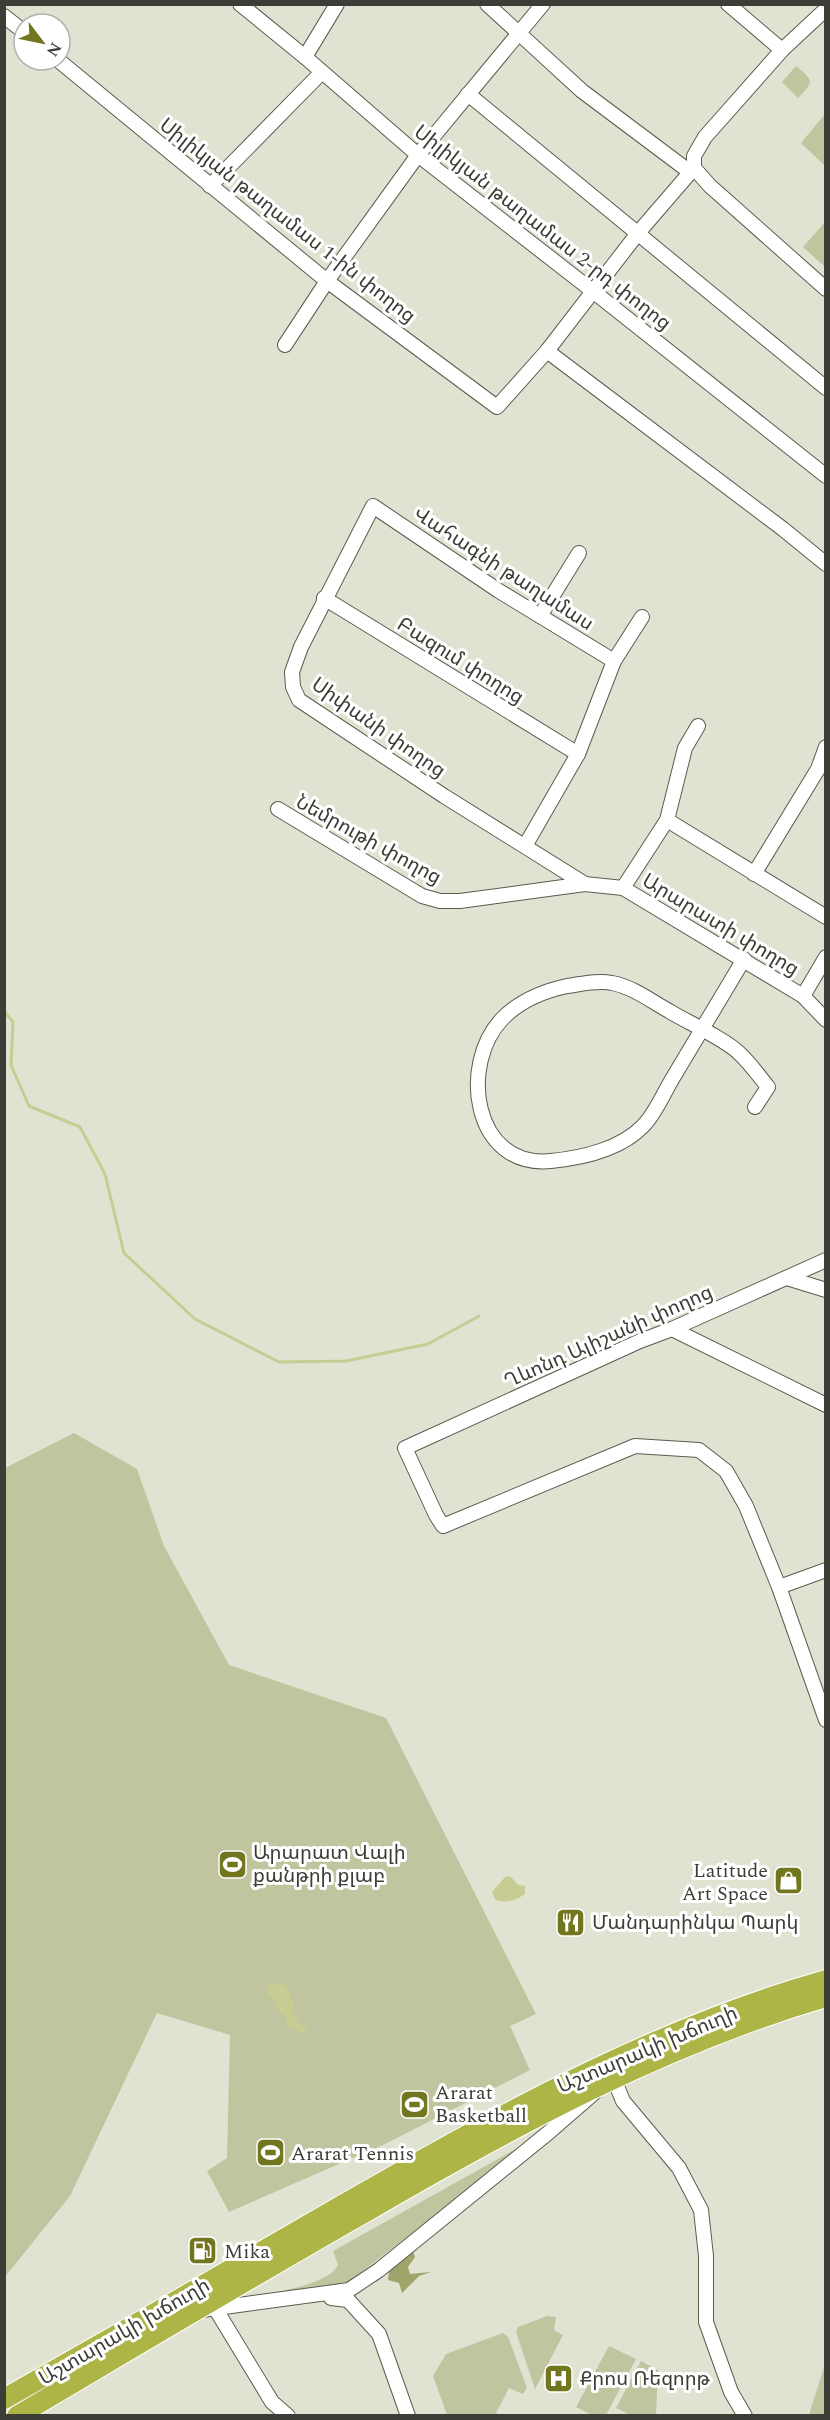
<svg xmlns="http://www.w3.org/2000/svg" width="830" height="2420" font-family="Spectral,'Noto Sans Armenian',serif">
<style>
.green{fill:#c0c59f}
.forest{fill:#9fa46b}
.water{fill:#c7cd92}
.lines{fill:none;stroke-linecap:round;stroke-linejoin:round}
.stream{stroke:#c7cd92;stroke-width:3}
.minor-casing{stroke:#5b5c4e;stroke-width:16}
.highway-casing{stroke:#fff;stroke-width:22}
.minor{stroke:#fff;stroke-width:14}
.highway{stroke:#adb547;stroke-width:20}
.labels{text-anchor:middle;stroke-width:6;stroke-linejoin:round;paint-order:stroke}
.street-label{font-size:20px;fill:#3d3d37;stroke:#fff}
.poi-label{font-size:20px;fill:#3d3d37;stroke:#fff;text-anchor:start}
</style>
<rect width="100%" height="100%" fill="#e1e3d2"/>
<g class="green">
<path d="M 796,66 C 814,81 814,81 798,98 L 782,82 Z"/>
<polygon points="825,114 825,166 801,143"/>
<polygon points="825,222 825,267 803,247"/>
<polygon points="74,1433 137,1469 164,1546 229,1665 386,1718 536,2014 510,2026 530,2070 385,2144 229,2212 207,2171 227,2158 230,2035 157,2013 70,2196 5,2277 5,1468"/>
<path d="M 539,2136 L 348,2282 L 341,2286 L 247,2298 C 269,2293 328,2286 338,2265 L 333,2251 Z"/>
<polygon points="547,2316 556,2317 554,2330 563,2335 535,2389 516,2332 518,2327"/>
<polygon points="503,2333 508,2337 527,2388 523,2394 509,2388 496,2413 500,2415 447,2415 433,2376 446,2354"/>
<polygon points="609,2346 636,2359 606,2415 592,2415 576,2407"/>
<polygon points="641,2361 658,2370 656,2415 630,2415 616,2408"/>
<polygon points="825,2364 825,2415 809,2415"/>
</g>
<polygon class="forest" points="411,2245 415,2257 408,2267 410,2274 431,2272 419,2276 402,2293 399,2283 388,2280 390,2263"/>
<g class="water">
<path d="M 506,1876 L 511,1877 L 518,1885 L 525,1886 L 525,1894 C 515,1901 505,1904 495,1899 L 492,1892 Z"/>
<polygon points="276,1982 287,1987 294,2006 292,2011 299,2024 306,2027 304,2034 288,2027 284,2014 280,2013 273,1999 268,1994 268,1987"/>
</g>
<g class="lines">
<polyline class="stream" points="4,1011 13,1022 11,1065 29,1106 80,1127 105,1174 124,1253 195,1319 279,1362 346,1361 428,1344 479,1316"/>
<defs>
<g id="minor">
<polyline points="240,4 305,57 418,155 594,292 826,476"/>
<polyline points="487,4 582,91 690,172"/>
<polyline points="728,4 782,50"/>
<polyline points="826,9 782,50 705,137 694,156 694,168 710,186 826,289"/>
<polyline points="4,16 24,32"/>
<polyline points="305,57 337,4"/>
<polyline points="58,60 327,281 497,407 547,351 638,233 694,168"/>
<polyline points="468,94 826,388"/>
<polyline points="210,186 322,72"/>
<polyline points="285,345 327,281 418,155 543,4"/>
<polyline points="547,351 783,529 826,564"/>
<polyline points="324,598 578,754"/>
<polyline points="540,616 579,553"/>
<polyline points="278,809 422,896 440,901 460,901 585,884 623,888 803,996 826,1020"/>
<polyline points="667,820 826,917"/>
<polyline points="525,846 578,754 614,661 642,617"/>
<polyline points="754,874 818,769 826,747"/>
<polyline points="585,884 444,796 299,700 293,687 292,672 301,647 373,506 499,591 614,661"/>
<polyline points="623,888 667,820 685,748 698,726"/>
<path d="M 744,959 C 721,998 697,1037 674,1076 C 664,1092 656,1113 643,1126 C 621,1149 582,1158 551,1161 C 473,1169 458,1064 503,1018 C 520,1001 544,991 567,986 C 582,984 598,980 612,983 C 633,987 651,1001 669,1011 C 687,1022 725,1039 739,1053 C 750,1063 759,1076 768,1087 L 755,1107"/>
<polyline points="803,996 826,957"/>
<polyline points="826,1260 672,1329 640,1341 405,1448 436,1515 443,1526 635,1446 699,1450 726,1471 746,1506 779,1587 826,1720"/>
<polyline points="787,1278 826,1290"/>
<polyline points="672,1329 826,1405"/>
<polyline points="779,1587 826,1570"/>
<polyline points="614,2079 623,2101 679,2168 701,2210 706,2256 706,2322 731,2392 745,2416"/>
<polyline points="331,2298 348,2300 379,2334 408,2416"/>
<polyline points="215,2308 272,2402 288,2416"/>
<polyline points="202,2310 349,2290 379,2270 548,2133 594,2093"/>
</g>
<g id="highway">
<path d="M 4,2399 C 116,2336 228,2271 339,2207 C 494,2118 653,2029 826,1980"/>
<path d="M 17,2416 C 134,2347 251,2277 369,2210 C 514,2126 664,2044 826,1997"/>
</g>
</defs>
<use href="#minor" class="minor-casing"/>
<use href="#highway" class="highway-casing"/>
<use href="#minor" class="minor"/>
<use href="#highway" class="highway"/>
</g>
<defs>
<symbol id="stadium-square" viewBox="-11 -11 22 22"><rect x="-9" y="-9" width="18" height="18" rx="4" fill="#71761f" stroke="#fff"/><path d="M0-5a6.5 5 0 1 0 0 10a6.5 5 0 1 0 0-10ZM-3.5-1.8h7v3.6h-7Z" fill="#fff"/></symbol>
<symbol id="shop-square" viewBox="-11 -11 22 22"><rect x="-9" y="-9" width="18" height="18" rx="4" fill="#71761f" stroke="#fff"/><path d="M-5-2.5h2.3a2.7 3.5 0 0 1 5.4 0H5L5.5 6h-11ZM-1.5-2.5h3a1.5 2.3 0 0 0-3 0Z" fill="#fff"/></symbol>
<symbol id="restaurant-square" viewBox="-11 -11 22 22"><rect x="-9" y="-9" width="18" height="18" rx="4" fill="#71761f" stroke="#fff"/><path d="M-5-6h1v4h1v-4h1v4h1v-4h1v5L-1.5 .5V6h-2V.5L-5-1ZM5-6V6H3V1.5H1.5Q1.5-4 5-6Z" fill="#fff"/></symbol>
<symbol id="fuel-square" viewBox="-11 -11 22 22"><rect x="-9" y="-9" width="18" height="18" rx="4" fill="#71761f" stroke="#fff"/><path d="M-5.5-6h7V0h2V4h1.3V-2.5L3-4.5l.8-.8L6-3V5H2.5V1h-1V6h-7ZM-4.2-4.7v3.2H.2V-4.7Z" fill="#fff"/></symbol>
<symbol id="hospital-square" viewBox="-11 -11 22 22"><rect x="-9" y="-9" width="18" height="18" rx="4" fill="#71761f" stroke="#fff"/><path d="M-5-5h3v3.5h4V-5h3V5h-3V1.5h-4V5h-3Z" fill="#fff"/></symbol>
</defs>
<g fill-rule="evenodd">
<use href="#stadium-square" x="216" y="1848" width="33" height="33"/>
<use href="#shop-square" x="772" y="1864" width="33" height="33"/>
<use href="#restaurant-square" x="554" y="1906" width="33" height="33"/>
<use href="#stadium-square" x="398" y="2088" width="33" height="33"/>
<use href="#stadium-square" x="254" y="2136" width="33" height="33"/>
<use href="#fuel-square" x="186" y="2234" width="33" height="33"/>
<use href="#hospital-square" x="542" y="2362" width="33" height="33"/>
</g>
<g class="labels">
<g class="street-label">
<text transform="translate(288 220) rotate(38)" y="7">Սիլիկյան թաղամաս 1-ին փողոց</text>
<text transform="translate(543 227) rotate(38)" y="7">Սիլիկյան թաղամաս 2-րդ փողոց</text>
<text transform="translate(504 568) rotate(33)" y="7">Վահագնի թաղամաս</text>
<text transform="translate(461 660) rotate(32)" y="7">Բազում փողոց</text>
<text transform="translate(379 727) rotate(35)" y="7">Սիփանի փողոց</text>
<text transform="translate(369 839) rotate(29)" y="7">Նեմրութի փողոց</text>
<text transform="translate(721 924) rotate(31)" y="7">Արարատի փողոց</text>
<text transform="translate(608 1336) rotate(-24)" y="7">Ղևոնդ Ալիշանի փողոց</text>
<text transform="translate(647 2049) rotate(-23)" y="7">Աշտարակի խճուղի</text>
<text transform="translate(124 2331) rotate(-30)" y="7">Աշտարակի խճուղի</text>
</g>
<g class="poi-label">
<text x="253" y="1859">Արարատ Վալի<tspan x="253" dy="23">քանթրի քլաբ</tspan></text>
<text x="768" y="1877" text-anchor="end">Latitude<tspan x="768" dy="23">Art Space</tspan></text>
<text x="592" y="1929">Մանդարինկա Պարկ</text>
<text x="435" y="2099">Ararat<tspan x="435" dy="23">Basketball</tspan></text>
<text x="291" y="2160">Ararat Tennis</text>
<text x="224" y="2258">Mika</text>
<text x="580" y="2385">Քրոս Ռեզորթ</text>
</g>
</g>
<rect width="830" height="2420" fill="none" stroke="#3d3d37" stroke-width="12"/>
<g transform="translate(42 42) rotate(122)"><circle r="28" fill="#ffffff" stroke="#b1b1af" stroke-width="1.5"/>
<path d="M0-4.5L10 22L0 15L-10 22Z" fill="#71761f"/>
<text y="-9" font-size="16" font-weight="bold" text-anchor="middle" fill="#3d3d37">N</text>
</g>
</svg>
